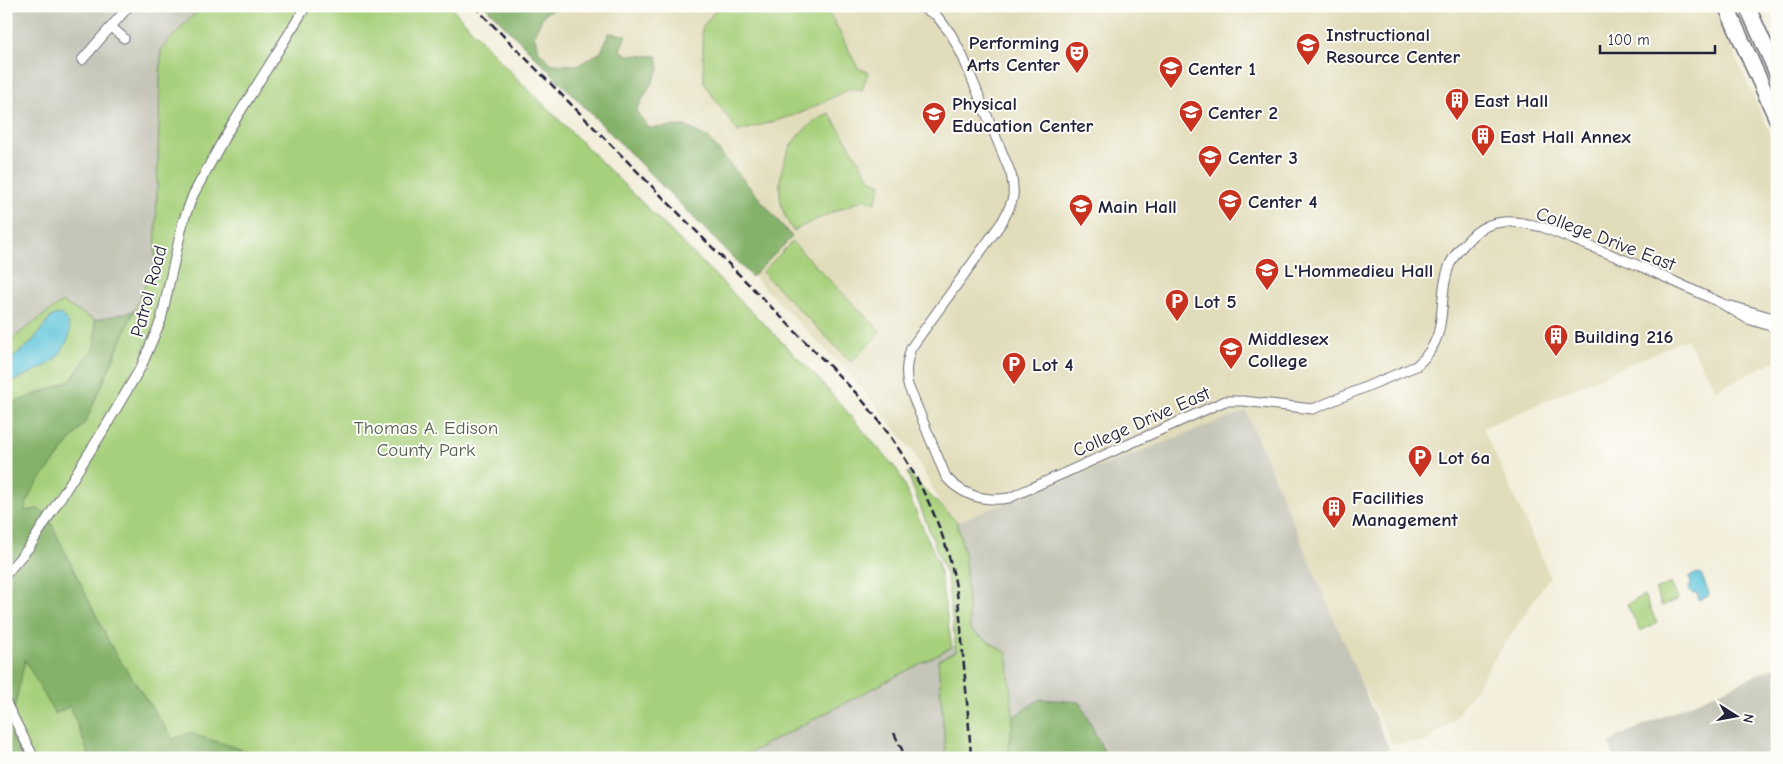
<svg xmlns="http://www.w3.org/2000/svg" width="1783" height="764" font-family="'Comic Neue',sans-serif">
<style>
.built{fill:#e1dcba}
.industrial{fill:#c5c5b8}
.green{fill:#a7d07b;stroke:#64795b}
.forest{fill:#85b26b;stroke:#546a53}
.water{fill:#5fc5db;stroke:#40748b}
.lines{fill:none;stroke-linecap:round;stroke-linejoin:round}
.street-casing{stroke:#6b6a73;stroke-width:11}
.primary-casing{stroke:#6b6a73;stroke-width:18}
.street{stroke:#fff;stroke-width:9}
.primary{stroke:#fff;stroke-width:15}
.rail{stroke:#22223b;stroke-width:2.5;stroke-dasharray:8 4;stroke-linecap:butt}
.labels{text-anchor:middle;stroke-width:4;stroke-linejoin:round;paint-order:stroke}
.poi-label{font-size:19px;font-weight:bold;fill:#22223b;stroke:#fdfcf7;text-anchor:start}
.street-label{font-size:19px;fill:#22223b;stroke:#fdfcf7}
.park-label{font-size:19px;fill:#515f51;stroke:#fdfcf7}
</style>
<rect width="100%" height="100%" fill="#fdfcf7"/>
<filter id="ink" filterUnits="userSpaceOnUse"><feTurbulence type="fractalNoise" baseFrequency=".02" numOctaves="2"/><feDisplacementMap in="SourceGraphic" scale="10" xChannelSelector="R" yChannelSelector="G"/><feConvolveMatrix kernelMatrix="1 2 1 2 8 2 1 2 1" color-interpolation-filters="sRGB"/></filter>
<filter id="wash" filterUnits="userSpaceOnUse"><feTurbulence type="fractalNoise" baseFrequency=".0096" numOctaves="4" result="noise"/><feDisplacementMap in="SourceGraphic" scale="20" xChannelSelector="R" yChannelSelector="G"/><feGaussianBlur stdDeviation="1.12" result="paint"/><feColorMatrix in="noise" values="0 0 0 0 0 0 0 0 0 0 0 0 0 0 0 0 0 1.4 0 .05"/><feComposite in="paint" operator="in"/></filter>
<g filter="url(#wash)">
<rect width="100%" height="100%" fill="#f3efdc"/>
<polygon class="built" points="486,6 1713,6 1777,148 1777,360 1716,390 1687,339 1483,428 1550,576 1454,720 1425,742 1392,744 1240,438 961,542 912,450 855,380"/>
<g class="industrial">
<polygon points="6,6 202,6 161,49 155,262 134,311 95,320 62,302 6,343"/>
<polygon points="1246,411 1389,749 1360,758 1107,758 1080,702 1040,699 1013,717 1007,653 970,630 965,556 957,522"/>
<polygon points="973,636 983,758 740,758 952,647"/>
<polygon points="1777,666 1777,758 1615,758 1609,745 1617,737"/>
</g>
<g class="green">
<polygon points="202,6 450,6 506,67 816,376 898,471 938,562 952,647 740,758 6,758 6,500 100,390 155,262 161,49"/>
<polygon points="719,6 822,6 834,21 858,68 868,72 862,91 852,88 801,113 738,132 704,83 702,28"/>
<path d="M 829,113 L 871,180 L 881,184 L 875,203 L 865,199 L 830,213 L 793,231 C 790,225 786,219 784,213 C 775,190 781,155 798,136 C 807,126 818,119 829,113 Z"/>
<polygon points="792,242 881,332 851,362 762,272"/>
<polygon points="62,302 95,320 96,345 70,381 6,406 6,385 47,365 52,316 31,343 6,363 6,343"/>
<polygon points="907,472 957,522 965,556 970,630 1007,653 1013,717 1008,758 946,758 938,660 956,651 947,577"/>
<polygon points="1671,583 1678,599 1662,606 1655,590"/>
<polygon points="1644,595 1657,623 1640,631 1627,604"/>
</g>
<g class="forest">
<polygon points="485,6 559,6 544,14 534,35 539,51 552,64 578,65 601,52 609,33 626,35 620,50 628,55 657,56 659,70 636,111 649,128 685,126 708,138 792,237 752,277"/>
<polygon points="134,311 86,421 32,490 24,511 38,509 46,513 113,650 173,739 189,733 269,758 90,758 70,706 55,714 25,660 9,732 23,758 6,758 6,406 70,381 96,345 95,320"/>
<polygon points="1040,699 1080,702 1107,758 1008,758 1013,717"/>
</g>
<g class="water">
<path d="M 61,314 C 68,321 72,329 68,339 C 55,371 31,369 6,385 L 6,363 L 31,343 L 52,316 Z"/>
<polygon points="1698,573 1701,574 1709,593 1707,597 1699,600 1697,593 1692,593 1689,589 1691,583 1689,577"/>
</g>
</g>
<g filter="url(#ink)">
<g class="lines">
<defs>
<g id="street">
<path d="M 919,6 L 936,15 L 951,34 L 963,57 L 1011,174 C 1016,197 1013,201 1002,222 L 911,348 C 907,361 905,371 908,385 L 946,477 C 963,496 984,502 1009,498 L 1225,401 L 1243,401 L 1313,409 L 1416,366 C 1453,335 1435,301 1450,264 C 1455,253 1463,245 1471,237 C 1491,216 1518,221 1542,227 L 1647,269 L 1719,302 L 1748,319 L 1777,328"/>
<polyline points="111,27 124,38"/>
<polyline points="82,60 129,6"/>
<polyline points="1731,306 1777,319"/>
<polyline points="6,574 30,546 103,431 141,367 161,320 183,222 193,195 224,138 306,6"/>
<polyline points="6,703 34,758"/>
</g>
<g id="primary">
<polyline points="1726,6 1777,119"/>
<polyline points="1747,6 1777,73"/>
</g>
</defs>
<use href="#street" class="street-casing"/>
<use href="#primary" class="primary-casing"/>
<use href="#street" class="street"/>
<use href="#primary" class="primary"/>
<g class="rail">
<path d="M 474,6 L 856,393 C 900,443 936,503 952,568 C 959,597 961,626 963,655 C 966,689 969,724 971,758"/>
<polyline points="894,733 906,758"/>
</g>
</g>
</g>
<defs>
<symbol id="university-pin" viewBox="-11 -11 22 30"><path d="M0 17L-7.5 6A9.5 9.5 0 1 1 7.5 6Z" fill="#c8321e" stroke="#fdfcf7"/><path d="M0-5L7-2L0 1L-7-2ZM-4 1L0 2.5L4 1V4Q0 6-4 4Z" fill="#fff"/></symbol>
<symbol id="theatre-pin" viewBox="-11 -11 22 30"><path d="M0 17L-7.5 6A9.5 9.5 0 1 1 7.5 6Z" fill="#c8321e" stroke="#fdfcf7"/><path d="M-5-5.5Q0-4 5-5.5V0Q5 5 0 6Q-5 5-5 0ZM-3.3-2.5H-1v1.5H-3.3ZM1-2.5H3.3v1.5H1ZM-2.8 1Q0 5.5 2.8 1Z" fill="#fff"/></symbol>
<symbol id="building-pin" viewBox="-11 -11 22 30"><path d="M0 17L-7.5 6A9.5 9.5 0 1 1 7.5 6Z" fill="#c8321e" stroke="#fdfcf7"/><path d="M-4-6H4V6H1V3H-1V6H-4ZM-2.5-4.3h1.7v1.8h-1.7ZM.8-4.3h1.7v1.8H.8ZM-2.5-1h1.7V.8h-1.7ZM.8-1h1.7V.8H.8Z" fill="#fff"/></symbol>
<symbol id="parking-pin" viewBox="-11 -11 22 30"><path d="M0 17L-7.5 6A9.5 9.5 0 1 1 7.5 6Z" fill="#c8321e" stroke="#fdfcf7"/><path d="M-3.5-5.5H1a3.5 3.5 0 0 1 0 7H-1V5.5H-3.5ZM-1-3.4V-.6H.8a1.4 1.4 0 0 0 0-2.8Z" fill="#fff"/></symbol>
</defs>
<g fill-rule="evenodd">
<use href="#university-pin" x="1294" y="31" width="28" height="38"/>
<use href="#theatre-pin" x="1063" y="39" width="28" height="38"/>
<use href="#university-pin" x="1157" y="54" width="28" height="38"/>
<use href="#building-pin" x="1443" y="86" width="28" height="38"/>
<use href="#university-pin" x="1177" y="98" width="28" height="38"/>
<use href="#university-pin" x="920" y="100" width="28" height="38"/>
<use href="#building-pin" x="1469" y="122" width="28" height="38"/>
<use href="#university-pin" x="1196" y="143" width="28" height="38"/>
<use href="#university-pin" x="1216" y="187" width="28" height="38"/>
<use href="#university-pin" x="1067" y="192" width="28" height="38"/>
<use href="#university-pin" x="1253" y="256" width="28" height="38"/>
<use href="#parking-pin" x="1163" y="287" width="28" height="38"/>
<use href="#building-pin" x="1542" y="322" width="28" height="38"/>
<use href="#university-pin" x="1217" y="335" width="28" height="38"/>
<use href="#parking-pin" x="1000" y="350" width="28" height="38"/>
<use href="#parking-pin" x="1406" y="443" width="28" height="38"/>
<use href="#building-pin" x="1320" y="494" width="28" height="38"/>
</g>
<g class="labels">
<g class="poi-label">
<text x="1326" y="41">Instructional<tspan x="1326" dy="22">Resource Center</tspan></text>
<text x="1060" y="49" text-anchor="end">Performing<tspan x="1060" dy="22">Arts Center</tspan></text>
<text x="1188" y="75">Center 1</text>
<text x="1474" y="107">East Hall</text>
<text x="952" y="110">Physical<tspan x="952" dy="22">Education Center</tspan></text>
<text x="1208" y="119">Center 2</text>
<text x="1500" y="143">East Hall Annex</text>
<text x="1228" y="164">Center 3</text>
<text x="1248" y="208">Center 4</text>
<text x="1098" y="213">Main Hall</text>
<text x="1284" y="277">L'Hommedieu Hall</text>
<text x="1194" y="308">Lot 5</text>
<text x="1574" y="343">Building 216</text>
<text x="1248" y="345">Middlesex<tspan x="1248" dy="22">College</tspan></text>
<text x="1032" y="371">Lot 4</text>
<text x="1438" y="464">Lot 6a</text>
<text x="1352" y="504">Facilities<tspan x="1352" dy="22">Management</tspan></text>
</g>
<g class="street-label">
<text transform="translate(1606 238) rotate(21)" y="7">College Drive East</text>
<text transform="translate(148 291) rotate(-75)" y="7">Patrol Road</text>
<text transform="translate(1141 421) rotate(-24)" y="7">College Drive East</text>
</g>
<g class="park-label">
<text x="426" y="434">Thomas A. Edison<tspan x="426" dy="22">County Park</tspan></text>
</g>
</g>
<rect width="1783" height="764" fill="none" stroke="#fdfcf7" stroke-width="25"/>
<g transform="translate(1736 716) rotate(101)" stroke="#fdfcf7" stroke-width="4" paint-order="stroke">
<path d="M0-4L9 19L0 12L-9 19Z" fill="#22223b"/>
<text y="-8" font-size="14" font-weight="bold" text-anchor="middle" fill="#22223b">N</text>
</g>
<path d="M1600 45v8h115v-8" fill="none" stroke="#22223b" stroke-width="2.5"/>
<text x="1608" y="45" font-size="15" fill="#22223b" stroke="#fdfcf7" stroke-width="4" paint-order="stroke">100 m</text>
</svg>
